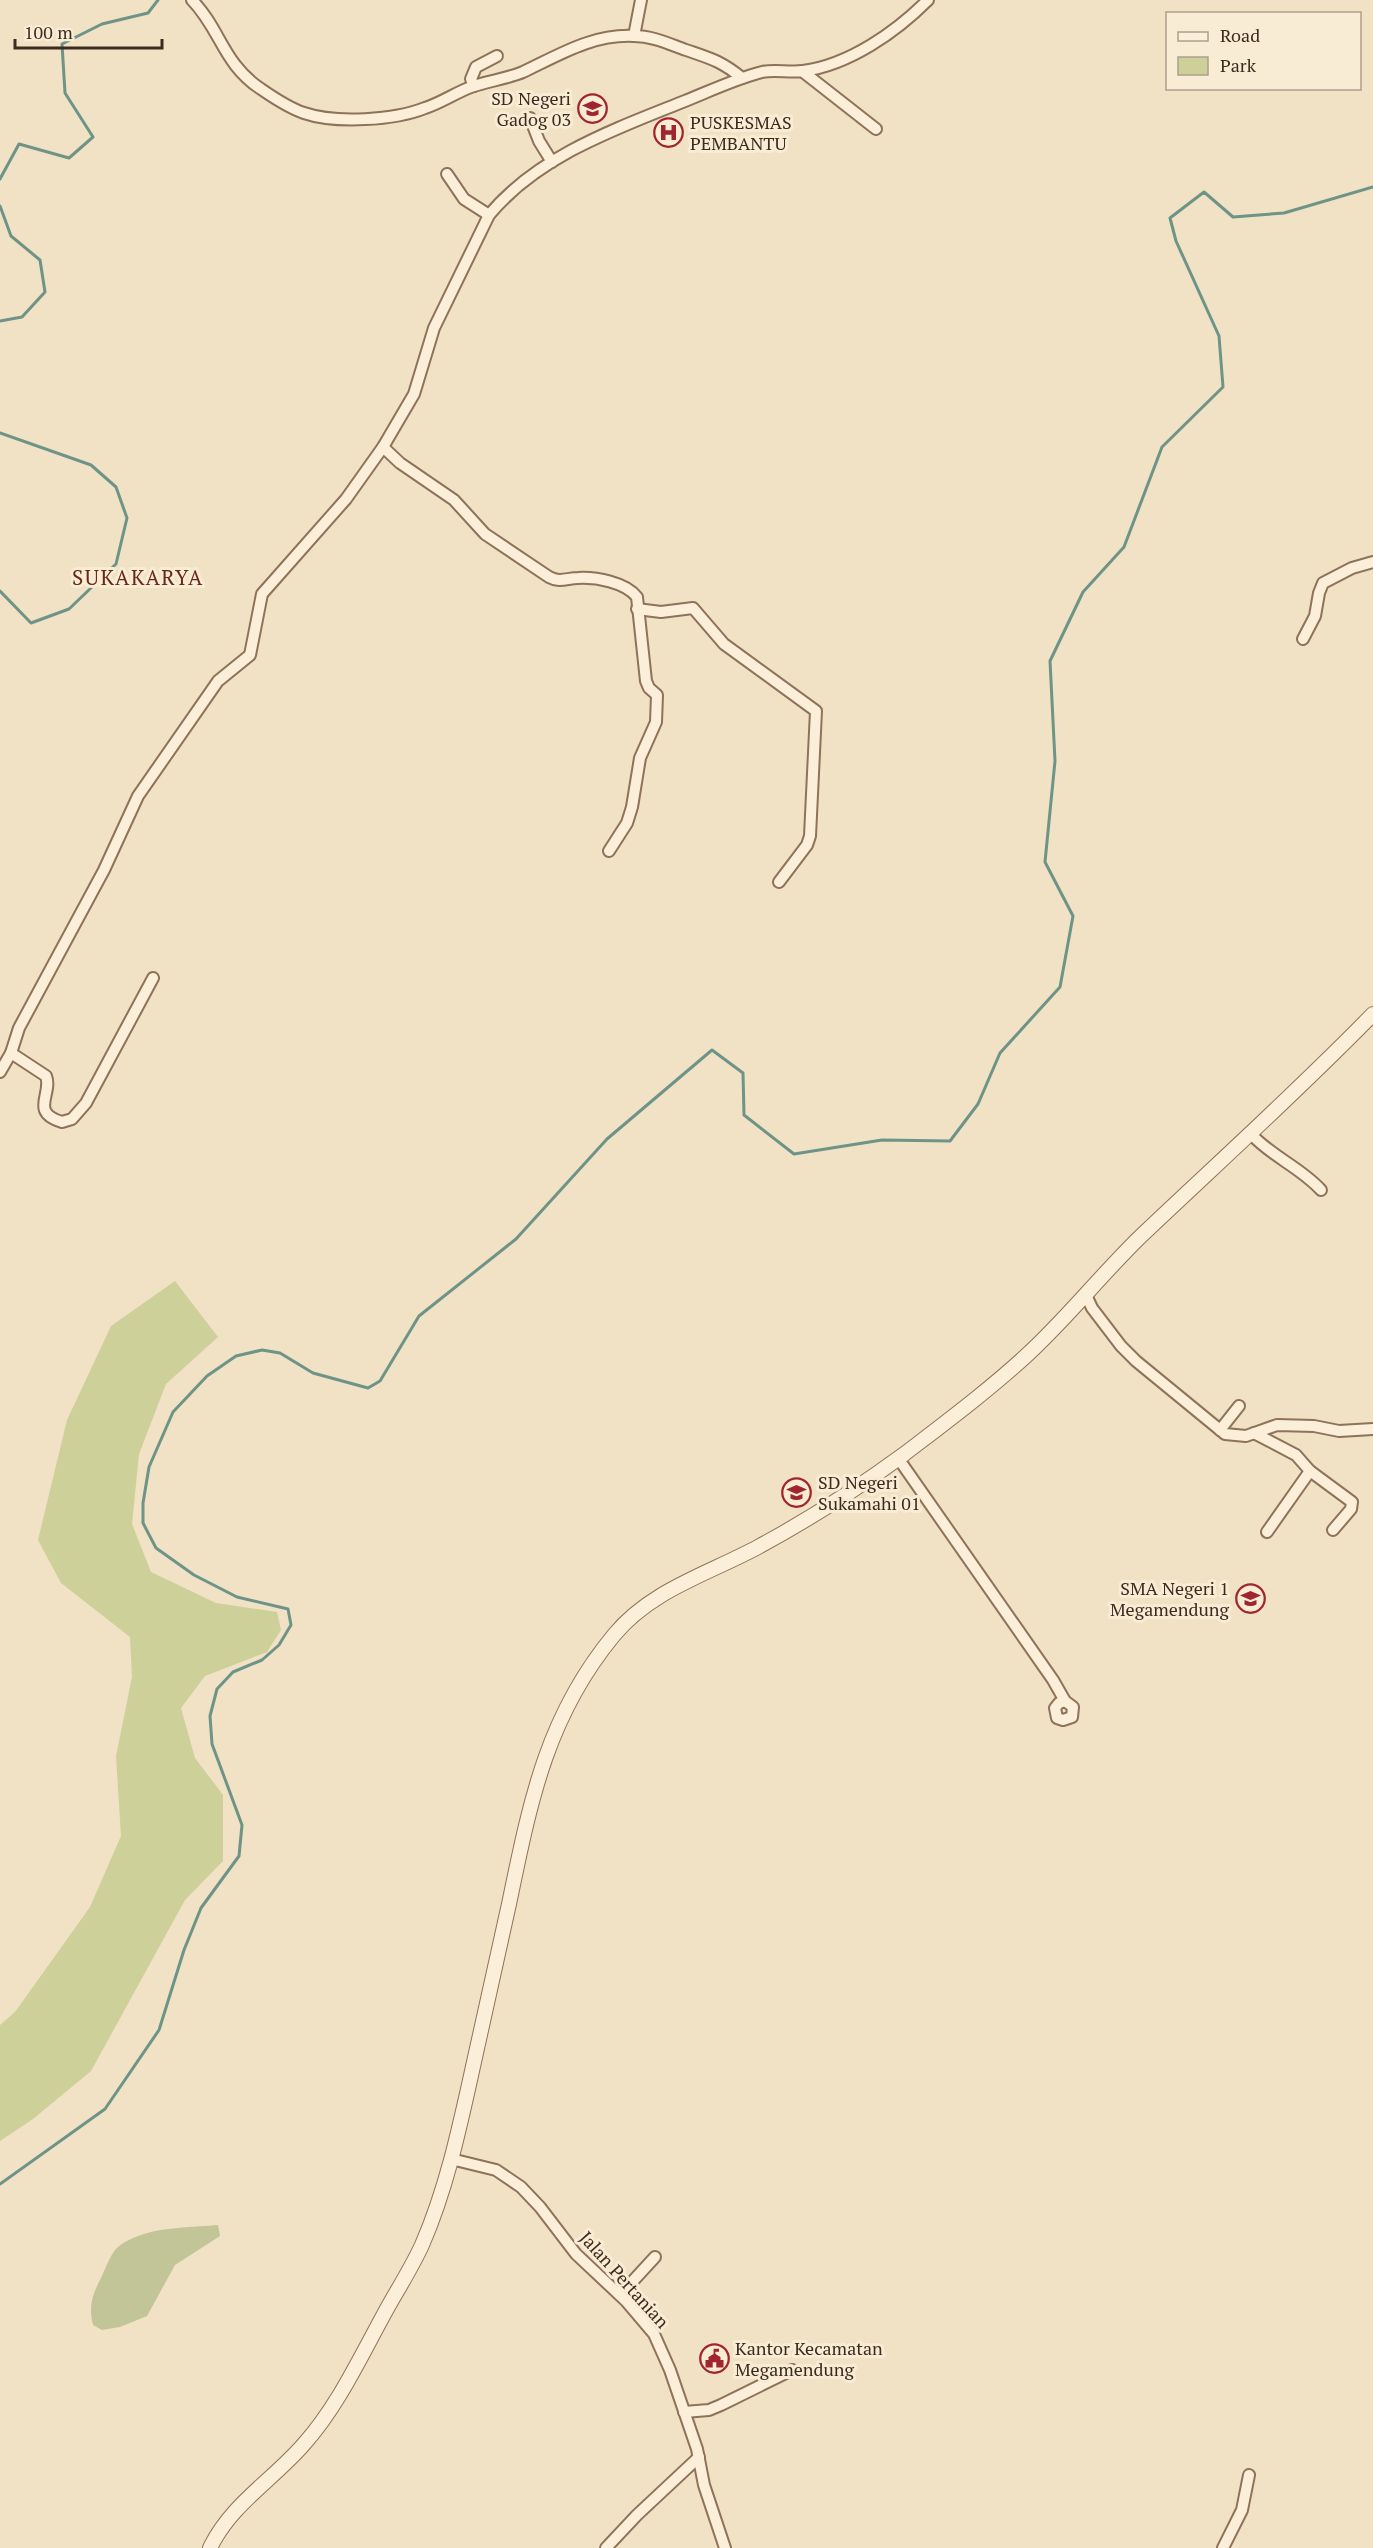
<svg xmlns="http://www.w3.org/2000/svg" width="1373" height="2548" font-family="'PT Serif',serif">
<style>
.green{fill:#cdd098}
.cemetery{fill:#c2c597}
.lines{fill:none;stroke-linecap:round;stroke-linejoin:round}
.stream{stroke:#6d9487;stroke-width:3}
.minor-casing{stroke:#8e725a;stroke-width:14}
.tertiary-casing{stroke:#8e725a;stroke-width:16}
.minor{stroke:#fbefd9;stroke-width:10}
.tertiary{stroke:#fbefd9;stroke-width:14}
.labels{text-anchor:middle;stroke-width:6;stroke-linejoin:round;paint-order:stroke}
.poi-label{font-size:18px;fill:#3d2b1e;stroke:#f8ecd5;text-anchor:start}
.street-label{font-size:18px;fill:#3d2b1e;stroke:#f8ecd5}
.quarter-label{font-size:21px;letter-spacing:1.5px;fill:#6c271b;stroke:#f8ecd5}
</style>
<rect width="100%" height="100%" fill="#f1e1c5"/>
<polygon class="green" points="175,1281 218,1337 166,1384 139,1454 132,1524 151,1572 216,1603 277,1612 281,1630 267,1652 205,1676 181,1708 195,1758 223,1795 223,1861 185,1900 91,2071 33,2119 0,2141 0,2025 15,2012 90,1907 121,1836 116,1756 132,1677 130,1637 61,1583 38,1540 67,1420 111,1326"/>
<path class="cemetery" d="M 218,2225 L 220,2236 L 175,2265 L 147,2316 L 120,2327 L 102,2330 L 93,2325 C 88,2305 93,2293 102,2276 C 106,2267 111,2253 118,2247 C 144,2226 187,2228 218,2225 Z"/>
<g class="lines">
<g class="stream">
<polyline points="0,179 19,144 69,158 93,137 65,93 62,44 102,24 148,13 158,0"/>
<polyline points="0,206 11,236 40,260 45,292 22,317 0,321"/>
<polyline points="0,433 91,465 116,487 127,518 116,564 69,609 31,623 0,591"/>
<polyline points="0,2184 105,2109 159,2030 184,1950 201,1908 239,1856 242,1825 212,1744 210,1716 217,1689 233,1672 262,1660 279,1645 291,1625 288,1609 237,1597 194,1575 156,1548 143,1523 143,1503 149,1467 173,1412 207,1376 236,1356 262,1350 280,1353 313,1373 368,1388 380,1381 419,1316 516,1239 607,1139 712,1050 743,1073 744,1115 794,1154 882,1140 950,1141 978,1104 1000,1053 1060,987 1073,916 1045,862 1055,761 1050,661 1083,592 1124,547 1162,447 1223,387 1219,336 1176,241 1170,218 1204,192 1233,217 1284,213 1373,187"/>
</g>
<defs>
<g id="minor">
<path d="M 192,0 C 221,30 223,64 261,89 C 274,98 289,108 304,113 C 336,124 395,120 425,108 C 441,103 455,93 471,87 C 488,81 506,79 523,72 C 559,55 592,34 634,36 C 653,36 669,44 686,50 C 712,59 721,61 742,78"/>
<polyline points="634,36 641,0"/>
<polyline points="802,71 876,129"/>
<polyline points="474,86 471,79 476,67 497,56"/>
<polyline points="530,118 539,141 552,162"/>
<polyline points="447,174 464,199 489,215"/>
<path d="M 383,447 L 400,463 L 454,500 L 485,534 L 549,577 C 560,583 567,578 578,578 C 596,577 625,582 637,597 L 646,681 L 649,688 L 657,695 L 656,722 L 640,758 L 632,807 L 627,823 L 609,851"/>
<polyline points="637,609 661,612 693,608 724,644 816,711 810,836 807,845 779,882"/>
<polyline points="1303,639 1315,616 1319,593 1323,583 1352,568 1373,562"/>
<path d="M 11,1053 L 46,1076 C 53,1094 29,1112 62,1122 L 72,1119 L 86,1103 L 153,978"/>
<path d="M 0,1072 L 11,1053 L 19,1028 L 104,870 L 138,796 L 218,681 L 250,655 L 262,594 L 346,499 L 383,447 L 414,394 L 434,328 L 489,215 C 538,156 615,129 685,101 C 710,91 735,79 762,72 C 775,69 789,73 803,71 C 849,65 896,32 928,0"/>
<path d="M 1251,1134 C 1272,1157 1300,1167 1321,1190"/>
<polyline points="1086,1295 1092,1308 1121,1346 1136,1361 1225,1434 1246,1436 1277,1425 1314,1426 1339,1431 1373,1429"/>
<polyline points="1220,1430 1239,1406"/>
<polyline points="1254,1433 1296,1455 1310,1471 1267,1532"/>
<polyline points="898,1458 1053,1680 1065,1701 1073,1707 1072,1717 1063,1720 1057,1718 1055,1708 1059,1703 1065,1701"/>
<polyline points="1310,1471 1352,1502 1351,1509 1333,1530"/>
<polyline points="451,2159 496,2170 521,2187 540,2207 576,2254 626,2301 654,2334 670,2370 697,2449 704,2485 725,2548"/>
<polyline points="617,2291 632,2282 655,2257"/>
<polyline points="684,2412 709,2410 721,2405 792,2370"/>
<polyline points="606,2548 637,2515 699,2457"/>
<polyline points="1223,2548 1242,2510 1249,2475"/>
</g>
<path id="tertiary" d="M 210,2548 C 231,2504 273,2480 304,2444 C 337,2407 359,2360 383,2316 C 396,2292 411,2269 422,2245 C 446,2190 459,2130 472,2071 C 484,2015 497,1960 509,1904 C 530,1803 546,1717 614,1635 C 651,1590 708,1574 758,1547 C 808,1520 858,1488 903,1455 C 946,1422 989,1390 1028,1354 C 1068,1317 1101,1275 1140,1237 C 1218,1163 1298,1091 1373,1014"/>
</defs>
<use href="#minor" class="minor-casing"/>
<use href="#tertiary" class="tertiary-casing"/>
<use href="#minor" class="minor"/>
<use href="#tertiary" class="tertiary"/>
</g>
<defs>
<symbol id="school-ring" viewBox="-11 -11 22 22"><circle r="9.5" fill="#f8ecd5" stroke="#a1252e" stroke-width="1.5"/><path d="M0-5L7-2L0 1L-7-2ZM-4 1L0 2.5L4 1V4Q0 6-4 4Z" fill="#a1252e"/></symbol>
<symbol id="hospital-ring" viewBox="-11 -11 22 22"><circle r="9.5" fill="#f8ecd5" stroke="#a1252e" stroke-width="1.5"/><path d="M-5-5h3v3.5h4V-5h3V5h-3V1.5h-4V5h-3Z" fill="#a1252e"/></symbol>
<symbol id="civic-ring" viewBox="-11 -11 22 22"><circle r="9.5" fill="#f8ecd5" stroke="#a1252e" stroke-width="1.5"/><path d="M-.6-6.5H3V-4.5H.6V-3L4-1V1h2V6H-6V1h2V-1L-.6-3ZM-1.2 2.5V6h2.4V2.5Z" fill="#a1252e"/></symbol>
</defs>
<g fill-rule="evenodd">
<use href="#school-ring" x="576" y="92" width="33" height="33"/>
<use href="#hospital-ring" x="652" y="116" width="33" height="33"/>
<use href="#school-ring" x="780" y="1476" width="33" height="33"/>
<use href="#school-ring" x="1234" y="1582" width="33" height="33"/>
<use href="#civic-ring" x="698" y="2342" width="33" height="33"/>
</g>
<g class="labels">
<g class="poi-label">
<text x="571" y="105" text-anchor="end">SD Negeri<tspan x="571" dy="21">Gadog 03</tspan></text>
<text x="690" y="129">PUSKESMAS<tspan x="690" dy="21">PEMBANTU</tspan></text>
<text x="818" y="1489">SD Negeri<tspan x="818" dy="21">Sukamahi 01</tspan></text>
<text x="1229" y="1595" text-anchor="end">SMA Negeri 1<tspan x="1229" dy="21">Megamendung</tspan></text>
<text x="735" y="2355">Kantor Kecamatan<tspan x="735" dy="21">Megamendung</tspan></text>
</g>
<g class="street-label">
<text transform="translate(624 2280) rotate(48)" y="6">Jalan Pertanian</text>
</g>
<g class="quarter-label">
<text x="138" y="585">SUKAKARYA</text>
</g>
</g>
<rect x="1166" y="12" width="195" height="78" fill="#f8ecd5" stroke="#ad9f8c" stroke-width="1.5"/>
<rect x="1178" y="32" width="30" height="9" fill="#fbefd9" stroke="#ad9f8c" stroke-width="1.5"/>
<text x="1220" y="42" font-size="18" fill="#3d2b1e">Road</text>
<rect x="1178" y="57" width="30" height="18" fill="#cdd098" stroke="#ad9f8c" stroke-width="1.5"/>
<text x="1220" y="72" font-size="18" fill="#3d2b1e">Park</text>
<path d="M15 39v9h147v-9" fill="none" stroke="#3d2b1e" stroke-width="3"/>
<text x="24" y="39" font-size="18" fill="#3d2b1e" stroke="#f8ecd5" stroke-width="4.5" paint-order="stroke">100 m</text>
</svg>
